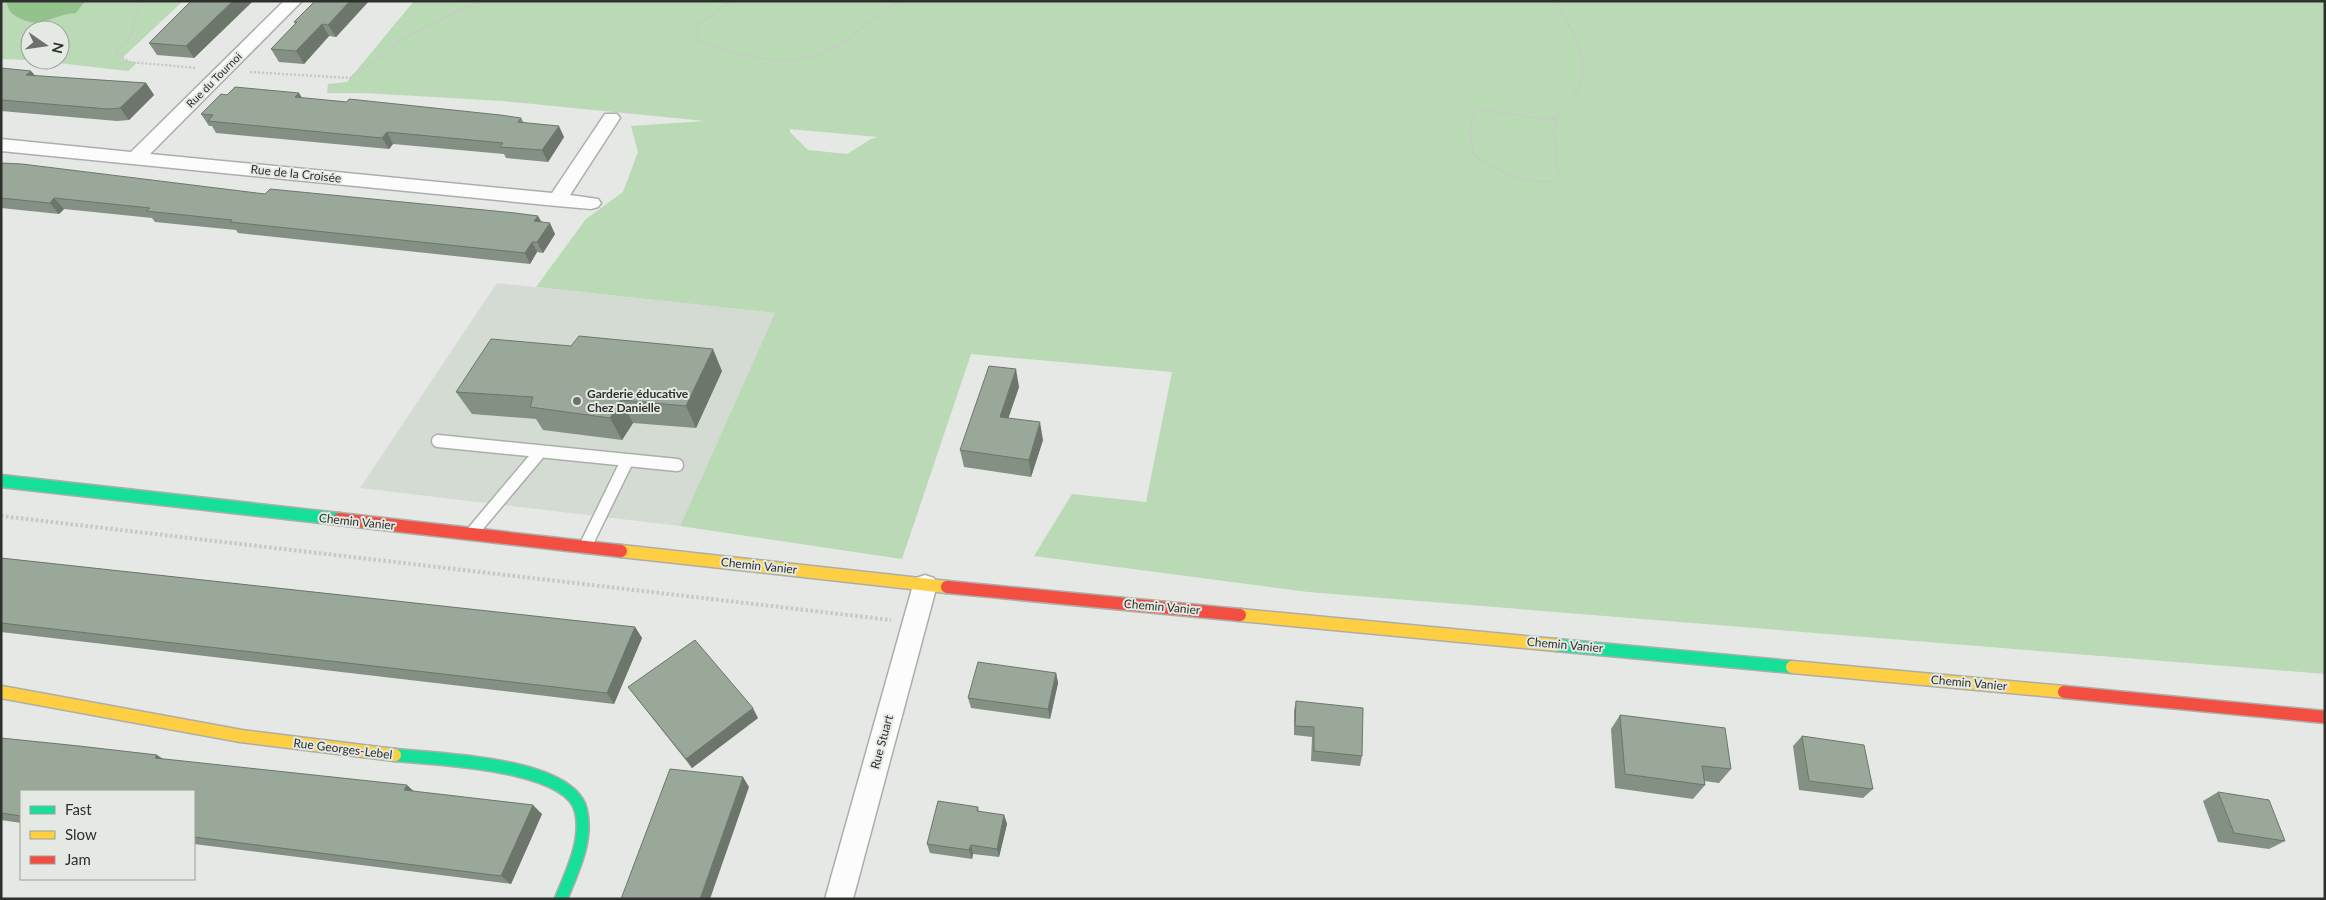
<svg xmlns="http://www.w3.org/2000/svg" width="2326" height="900" font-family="Lato,sans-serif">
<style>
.built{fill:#d4dbd3}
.green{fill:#bad9b5;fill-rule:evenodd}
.water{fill:#93c28d}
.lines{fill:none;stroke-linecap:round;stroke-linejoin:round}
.lane-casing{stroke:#acaeab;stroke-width:15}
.street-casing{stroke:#acaeab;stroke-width:3}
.fast-casing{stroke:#acaeab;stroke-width:15}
.slow-casing{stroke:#acaeab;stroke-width:15}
.jam-casing{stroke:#acaeab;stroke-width:15}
.path-far1{stroke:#c7c8c7;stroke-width:2.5;stroke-dasharray:2 2;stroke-linecap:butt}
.path{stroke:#c7c8c7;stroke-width:4;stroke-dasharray:2.5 2.5;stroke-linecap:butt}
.lane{stroke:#fbfcfb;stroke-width:12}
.street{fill:#fbfcfb;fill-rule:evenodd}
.fast{stroke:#16e098;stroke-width:12}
.slow{stroke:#ffcf43;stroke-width:12}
.jam{stroke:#f24e42;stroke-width:12}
.wall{fill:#849084}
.shaded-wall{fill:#6c766b}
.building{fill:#9aa899;stroke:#6c766b}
.poi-dot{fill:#6e706d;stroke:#e4e9e3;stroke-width:2}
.labels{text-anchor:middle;stroke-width:4;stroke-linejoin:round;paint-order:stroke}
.far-street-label{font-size:11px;fill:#2e302d;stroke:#e4e9e3}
.street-label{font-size:12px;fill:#2e302d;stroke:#e4e9e3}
.poi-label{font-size:12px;font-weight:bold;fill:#2e302d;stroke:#e4e9e3;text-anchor:start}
</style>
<rect width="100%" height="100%" fill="#e5e8e4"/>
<polygon class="built" points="497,283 775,313 680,526 360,488"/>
<g class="green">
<polygon points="1,1 183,1 121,59 137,63 128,71 33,60 60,60 60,30 30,30 30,60 1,59"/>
<path d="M 414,1 L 2325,1 L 2325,674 L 1308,592 L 1034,556 L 1072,494 L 1146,502 L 1172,372 L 971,354 L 902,559 L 680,526 L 775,313 L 536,287 L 586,219 L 623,192 L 638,152 L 631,126 L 705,121 L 502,101 L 365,93 L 327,93 L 328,84 L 347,82 ZM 790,129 L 878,137 L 871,139 L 847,154 L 808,150 L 790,132 Z"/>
</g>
<path class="water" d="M 7,1 L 85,1 L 76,13 C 48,15 41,32 14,15 C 9,11 7,7 7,1 Z"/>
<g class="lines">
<defs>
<g id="lane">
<polyline points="438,441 677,465"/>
<polyline points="471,534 540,452"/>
<polyline points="585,547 627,461"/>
</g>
<g id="street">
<polygon points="284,1 302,1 150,154 552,193 605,114 617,114 620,118 570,195 598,199 601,203 598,207 591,209 557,206 1,151 1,139 131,152"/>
<polygon points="925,575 934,578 937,585 853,899 825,899 913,585 916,578"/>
</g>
<g id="fast">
<polyline points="1,481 339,519"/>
<polyline points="1556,645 1792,667"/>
<path d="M 395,755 C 436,759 571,763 581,811 C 588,840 572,872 561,899"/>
</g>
<g id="slow">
<polyline points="621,551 947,587"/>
<polyline points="1240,615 1556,645"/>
<polyline points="1792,667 2064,692"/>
<polyline points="1,692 241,736 395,755"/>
</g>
<g id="jam">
<polyline points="339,519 621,551"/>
<polyline points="947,587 1240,615"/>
<polyline points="2064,692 2325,717"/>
</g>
</defs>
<use href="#lane" class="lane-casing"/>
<use href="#street" class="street-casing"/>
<use href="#fast" class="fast-casing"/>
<use href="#slow" class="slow-casing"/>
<use href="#jam" class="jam-casing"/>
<g class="path-far1">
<polyline points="143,1 135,17 132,34 117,51 117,55 130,62 197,68"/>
<path d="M 731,1 L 698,25 L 696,35 L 699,40 C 753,60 798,74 849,38 C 866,26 881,11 899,1"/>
<path d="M 1553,1 C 1570,23 1590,58 1579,86 C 1574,98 1562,106 1557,118"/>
<polyline points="250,72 350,78 383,55 399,40 479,1"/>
<path d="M 1484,110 L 1544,119 L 1557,118 L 1554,132 L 1558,174 L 1553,181 C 1523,184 1498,171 1474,155 C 1471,141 1468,125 1476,112 Z"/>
</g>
<polyline class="path" points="1,516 891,620"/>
<use href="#lane" class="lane"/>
<use href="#street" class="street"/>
<use href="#fast" class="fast"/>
<use href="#slow" class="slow"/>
<use href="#jam" class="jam"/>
</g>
<g class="wall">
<polygon points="191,1 253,1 194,58 157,55 149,43"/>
<polygon points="315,1 369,1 336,37 329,36 304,64 279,62 271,49 295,24 294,22"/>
<polygon points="1,68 36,76 146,83 154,95 129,120 117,121 1,111"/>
<polygon points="227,95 302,98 521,118 524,123 564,137 548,162 506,158 504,154 393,144 389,149 216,133 212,126 209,126 201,114"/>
<polygon points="1,163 265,194 542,222 555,234 543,253 537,252 530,264 238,233 236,230 155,222 152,218 64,209 59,214 1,208"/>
<polygon points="722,371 696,428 633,423 622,440 543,430 536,419 472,414 456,392"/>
<polygon points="1019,387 1008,418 1043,440 1031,477 964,467 960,450"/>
<polygon points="1,558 635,627 642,638 614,704 1,632"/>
<polygon points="1056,673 1058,683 1050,719 971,708 968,698"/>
<polygon points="628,687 758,718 692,768"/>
<polygon points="1296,701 1362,756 1360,766 1311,761 1312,737 1294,735 1294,711"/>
<polygon points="1620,715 1731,769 1719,783 1704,781 1705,785 1693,799 1615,788 1611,729"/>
<polygon points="1802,736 1873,789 1863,798 1799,790 1793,746"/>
<polygon points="1,738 157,755 163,759 413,791 542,814 511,884 194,844 194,791 21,791 21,823 1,820"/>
<polygon points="2218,792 2285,841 2269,849 2218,842 2203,801"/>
<polygon points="978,807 979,812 1004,815 1007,824 999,857 973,854 972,859 930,853 927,844"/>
</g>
<g class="shaded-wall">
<polygon points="233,1 253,1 194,58 186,46"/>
<polygon points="350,1 369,1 336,37 328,25"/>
<polygon points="322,24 329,36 304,64 296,51"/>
<polygon points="31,71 41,82 26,75"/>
<polygon points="146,83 154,95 129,120 120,108"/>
<polygon points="299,93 306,104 295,97"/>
<polygon points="559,126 564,137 548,162 542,150"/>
<polygon points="387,132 393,144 389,149 382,138"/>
<polygon points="54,198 64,209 59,214 50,203"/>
<polygon points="538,216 544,226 534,221"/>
<polygon points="550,223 555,234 543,253 537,242"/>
<polygon points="532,242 537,252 530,264 525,253"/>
<polygon points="713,349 722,371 696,428 686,406"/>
<polygon points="1016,369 1019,387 1003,434 1000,417"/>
<polygon points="621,400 633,423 622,440 610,418"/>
<polygon points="1040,422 1043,440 1031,477 1029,460"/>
<polygon points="635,627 642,638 614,704 607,693"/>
<polygon points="1056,673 1058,683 1050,719 1048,709"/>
<polygon points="753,708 758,718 692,768 686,759"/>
<polygon points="157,755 171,765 155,758"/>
<polygon points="743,777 749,787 710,899 700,899"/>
<polygon points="407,785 418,795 404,790"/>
<polygon points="533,805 542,814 511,884 501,876"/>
<polygon points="1004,815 1007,824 999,857 997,849"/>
<polygon points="971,845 973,854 972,859 969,850"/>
</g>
<g class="building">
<polygon points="191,1 233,1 186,46 149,43"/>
<polygon points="315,1 350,1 328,25 322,24 296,51 271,49 297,22 294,22"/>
<polygon points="1,68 31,71 26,75 146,83 120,108 108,109 1,100"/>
<polygon points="235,87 299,93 295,97 347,102 349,99 500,115 521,118 518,122 559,126 542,150 500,147 503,143 387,132 382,138 208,121 213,115 201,114 221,94 227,95"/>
<polygon points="1,163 22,164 265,194 270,189 515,213 538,216 534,221 550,223 537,242 532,242 525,253 230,222 232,220 146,211 150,208 54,198 50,203 1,198"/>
<polygon points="579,336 713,349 686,406 621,400 610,418 530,407 533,397 456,392 491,339 571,346"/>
<polygon points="989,366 1016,369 1000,417 1040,422 1029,460 960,450"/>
<polygon points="1,558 635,627 607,693 1,623"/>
<polygon points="695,640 753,708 686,759 628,687"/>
<polygon points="978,662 1056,673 1048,709 968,698"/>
<polygon points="1296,701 1363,708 1362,756 1314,751 1314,727 1295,726"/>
<polygon points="1620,715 1725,728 1731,769 1702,766 1705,785 1625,774"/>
<polygon points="1802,736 1864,745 1873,789 1809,781"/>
<polygon points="1,738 79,746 157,755 155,758 407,785 404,790 533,805 501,876 194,837 194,791 21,791 21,816 1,813"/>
<polygon points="670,769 743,777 700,899 621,899"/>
<polygon points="2218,792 2269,800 2285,841 2234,833"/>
<polygon points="938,801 978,807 977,811 1004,815 997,849 971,845 969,850 927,844"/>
</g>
<circle class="poi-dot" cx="577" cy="401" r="5"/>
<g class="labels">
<g class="far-street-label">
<text transform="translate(214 80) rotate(-45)" y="4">Rue du Tournoi</text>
</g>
<g class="street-label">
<text transform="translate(296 174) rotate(6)" y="4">Rue de la Croisée</text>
<text transform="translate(357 522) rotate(6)" y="4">Chemin Vanier</text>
<text transform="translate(759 566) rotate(6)" y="4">Chemin Vanier</text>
<text transform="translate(1162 607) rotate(5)" y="4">Chemin Vanier</text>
<text transform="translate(1565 645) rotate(5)" y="4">Chemin Vanier</text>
<text transform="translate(1969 683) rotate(5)" y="4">Chemin Vanier</text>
<text transform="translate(882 742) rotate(-75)" y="4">Rue Stuart</text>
<text transform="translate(343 749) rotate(7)" y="4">Rue Georges-Lebel</text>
</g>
<g class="poi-label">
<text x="587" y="398">Garderie éducative<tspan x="587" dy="14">Chez Danielle</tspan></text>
</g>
</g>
<rect width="2326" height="900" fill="none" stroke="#2e302d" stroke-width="5"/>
<rect x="20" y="790" width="175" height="90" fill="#e4e9e3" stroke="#9b9f9a"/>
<rect x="30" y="806" width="25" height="8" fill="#16e098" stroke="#9b9f9a"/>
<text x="65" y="815" font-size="15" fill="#2e302d">Fast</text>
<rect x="30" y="831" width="25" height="8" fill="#ffcf43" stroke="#9b9f9a"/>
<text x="65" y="840" font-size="15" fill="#2e302d">Slow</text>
<rect x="30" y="856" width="25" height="8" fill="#f24e42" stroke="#9b9f9a"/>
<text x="65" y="865" font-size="15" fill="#2e302d">Jam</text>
<g transform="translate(45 45) rotate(103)"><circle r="24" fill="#e4e9e3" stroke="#9b9f9a"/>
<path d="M0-4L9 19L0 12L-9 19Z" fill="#6e706d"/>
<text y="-8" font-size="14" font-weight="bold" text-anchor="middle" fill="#2e302d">N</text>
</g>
</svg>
